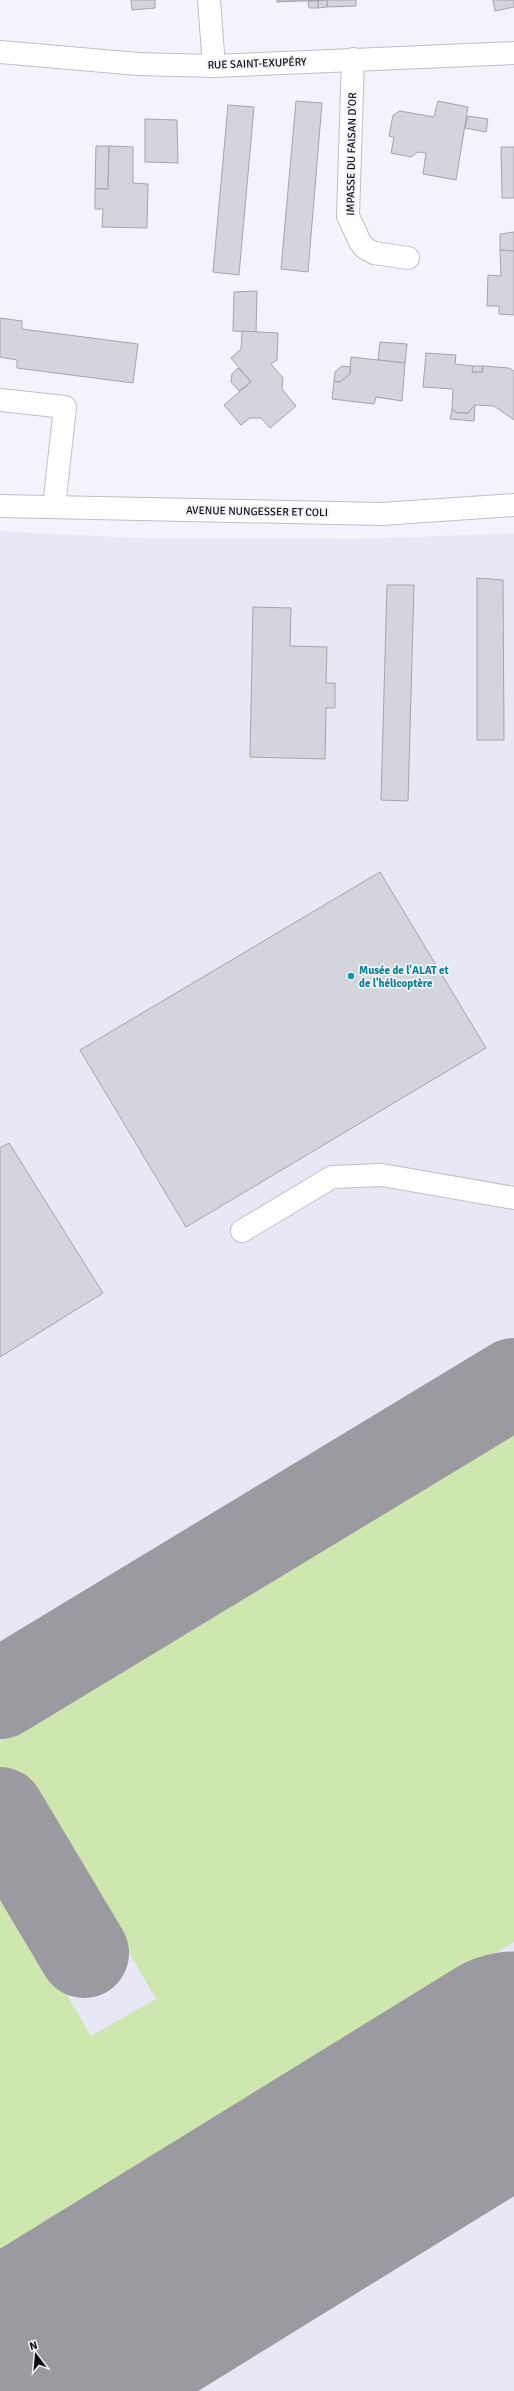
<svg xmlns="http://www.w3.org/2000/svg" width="514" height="2391" font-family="Signika,sans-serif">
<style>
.built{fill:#e7e7f6}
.green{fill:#cee7ae;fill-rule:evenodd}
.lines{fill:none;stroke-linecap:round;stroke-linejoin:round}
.taxiway{stroke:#9a9aa0;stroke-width:90}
.runway{stroke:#9a9aa0;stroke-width:225}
.building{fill:#d4d4dc;stroke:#a4a4ac}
.minor-casing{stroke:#bfbfc7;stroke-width:24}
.major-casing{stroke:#bfbfc7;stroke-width:24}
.minor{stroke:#fff;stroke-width:22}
.major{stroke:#fff;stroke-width:22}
.culture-dot{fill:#0f9aa8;stroke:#f3f3fb;stroke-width:1.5}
.labels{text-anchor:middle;stroke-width:3.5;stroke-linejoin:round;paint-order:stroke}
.street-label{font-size:11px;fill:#0d0d10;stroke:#f3f3fb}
.culture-label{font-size:11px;font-weight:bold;fill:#0d838f;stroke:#f3f3fb;text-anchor:start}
</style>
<rect width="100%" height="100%" fill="#f3f3fb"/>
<polygon class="built" points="0,531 135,538 361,539 514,533 514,2391 0,2391"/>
<path class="green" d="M 514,1425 L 514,1942 L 0,2260 L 0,1737 ZM 118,1933 L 156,1999 L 91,2036 L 53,1971 Z"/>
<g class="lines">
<g class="taxiway">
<polyline points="0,1694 514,1383"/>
<polyline points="0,1812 84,1953"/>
</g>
<polyline class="runway" points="0,2381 514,2064"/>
</g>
<g class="building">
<polygon points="131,0 155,0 155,8 132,10"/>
<polygon points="277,0 323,0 277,2"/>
<polygon points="327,0 356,0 356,6 327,7"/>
<polygon points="327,0 327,7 318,8 318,1"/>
<polygon points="493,0 514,0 514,7 495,11"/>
<polygon points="308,1 318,1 318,8 309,8"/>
<polygon points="296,101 322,103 308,272 281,269"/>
<polygon points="438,101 468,107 456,180 423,174 426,153 418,152 411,157 391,153 394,137 389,136 393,115 400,111 434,117"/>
<polygon points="228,105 254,107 239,275 213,272"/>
<polygon points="468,116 488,119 486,132 465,128"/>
<polygon points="145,119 177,120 178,163 145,162"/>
<polygon points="96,146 109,146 108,189 95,189"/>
<polygon points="109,146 133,147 133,183 148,184 147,228 102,227 103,209 95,209 95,189 108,189"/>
<polygon points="501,147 514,147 514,198 502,198"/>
<polygon points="514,232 514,251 500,250 500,234"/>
<polygon points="500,250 514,251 514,315 499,314 499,306 487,306 488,275 501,276"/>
<polygon points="257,291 256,332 233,331 234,292"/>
<polygon points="0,318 22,321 22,329 138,344 133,383 17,368 17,360 0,357"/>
<polygon points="242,331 278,333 277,360 271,364 283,378 282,389 296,406 270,428 261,418 250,418 241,425 224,405 251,382 231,358 241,349"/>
<polygon points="380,342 407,344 405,363 378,360"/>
<polygon points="426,353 456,355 455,364 473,366 472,372 482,372 483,366 509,368 514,371 514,420 494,406 475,405 468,413 457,413 452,409 453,389 423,387"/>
<polygon points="351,357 405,363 402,401 376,397 374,404 332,399 334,381 340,382 350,374"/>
<polygon points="342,366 350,367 350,374 340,382 334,381 335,372"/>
<polygon points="473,366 483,366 482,372 472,372"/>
<polygon points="238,368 251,382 239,391 231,382 232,374"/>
<polygon points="475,405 474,421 450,419 452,409 457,413 468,413"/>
<polygon points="477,578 503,580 504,740 477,740"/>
<polygon points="387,585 414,585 408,801 381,800"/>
<polygon points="253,607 291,608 290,646 327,647 326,683 335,683 335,708 326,708 325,759 250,757"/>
<polygon points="380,872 486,1048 186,1227 80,1050"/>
<polygon points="9,1143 103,1293 0,1357 0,1148"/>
</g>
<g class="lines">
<defs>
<g id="minor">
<polyline points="209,0 214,66"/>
<polyline points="0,52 138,64 214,66 514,53"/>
<polyline points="353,59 348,216 360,242 365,248 374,253 408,258"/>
<polyline points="0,400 65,407 54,507"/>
<polyline points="242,1231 332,1177 382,1175 514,1198"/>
</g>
<polyline id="major" points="0,506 381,514 514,505"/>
</defs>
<use href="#minor" class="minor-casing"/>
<use href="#major" class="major-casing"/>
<use href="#minor" class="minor"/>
<use href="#major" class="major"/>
</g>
<circle class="culture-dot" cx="351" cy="976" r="4"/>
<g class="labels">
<g class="street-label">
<text transform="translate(257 63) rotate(-2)" y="4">RUE SAINT-EXUPÉRY</text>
<text transform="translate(351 154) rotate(-89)" y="4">IMPASSE DU FAISAN D'OR</text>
<text transform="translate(257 511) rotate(1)" y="4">AVENUE NUNGESSER ET COLI</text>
</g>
<g class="culture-label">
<text x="359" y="974">Musée de l'ALAT et<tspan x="359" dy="13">de l'hélicoptère</tspan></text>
</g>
</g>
<g transform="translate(36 2355) rotate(344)" stroke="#f3f3fb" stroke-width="3" paint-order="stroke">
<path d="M0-3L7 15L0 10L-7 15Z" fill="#0d0d10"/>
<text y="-6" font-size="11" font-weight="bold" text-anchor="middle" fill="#0d0d10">N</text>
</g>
</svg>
